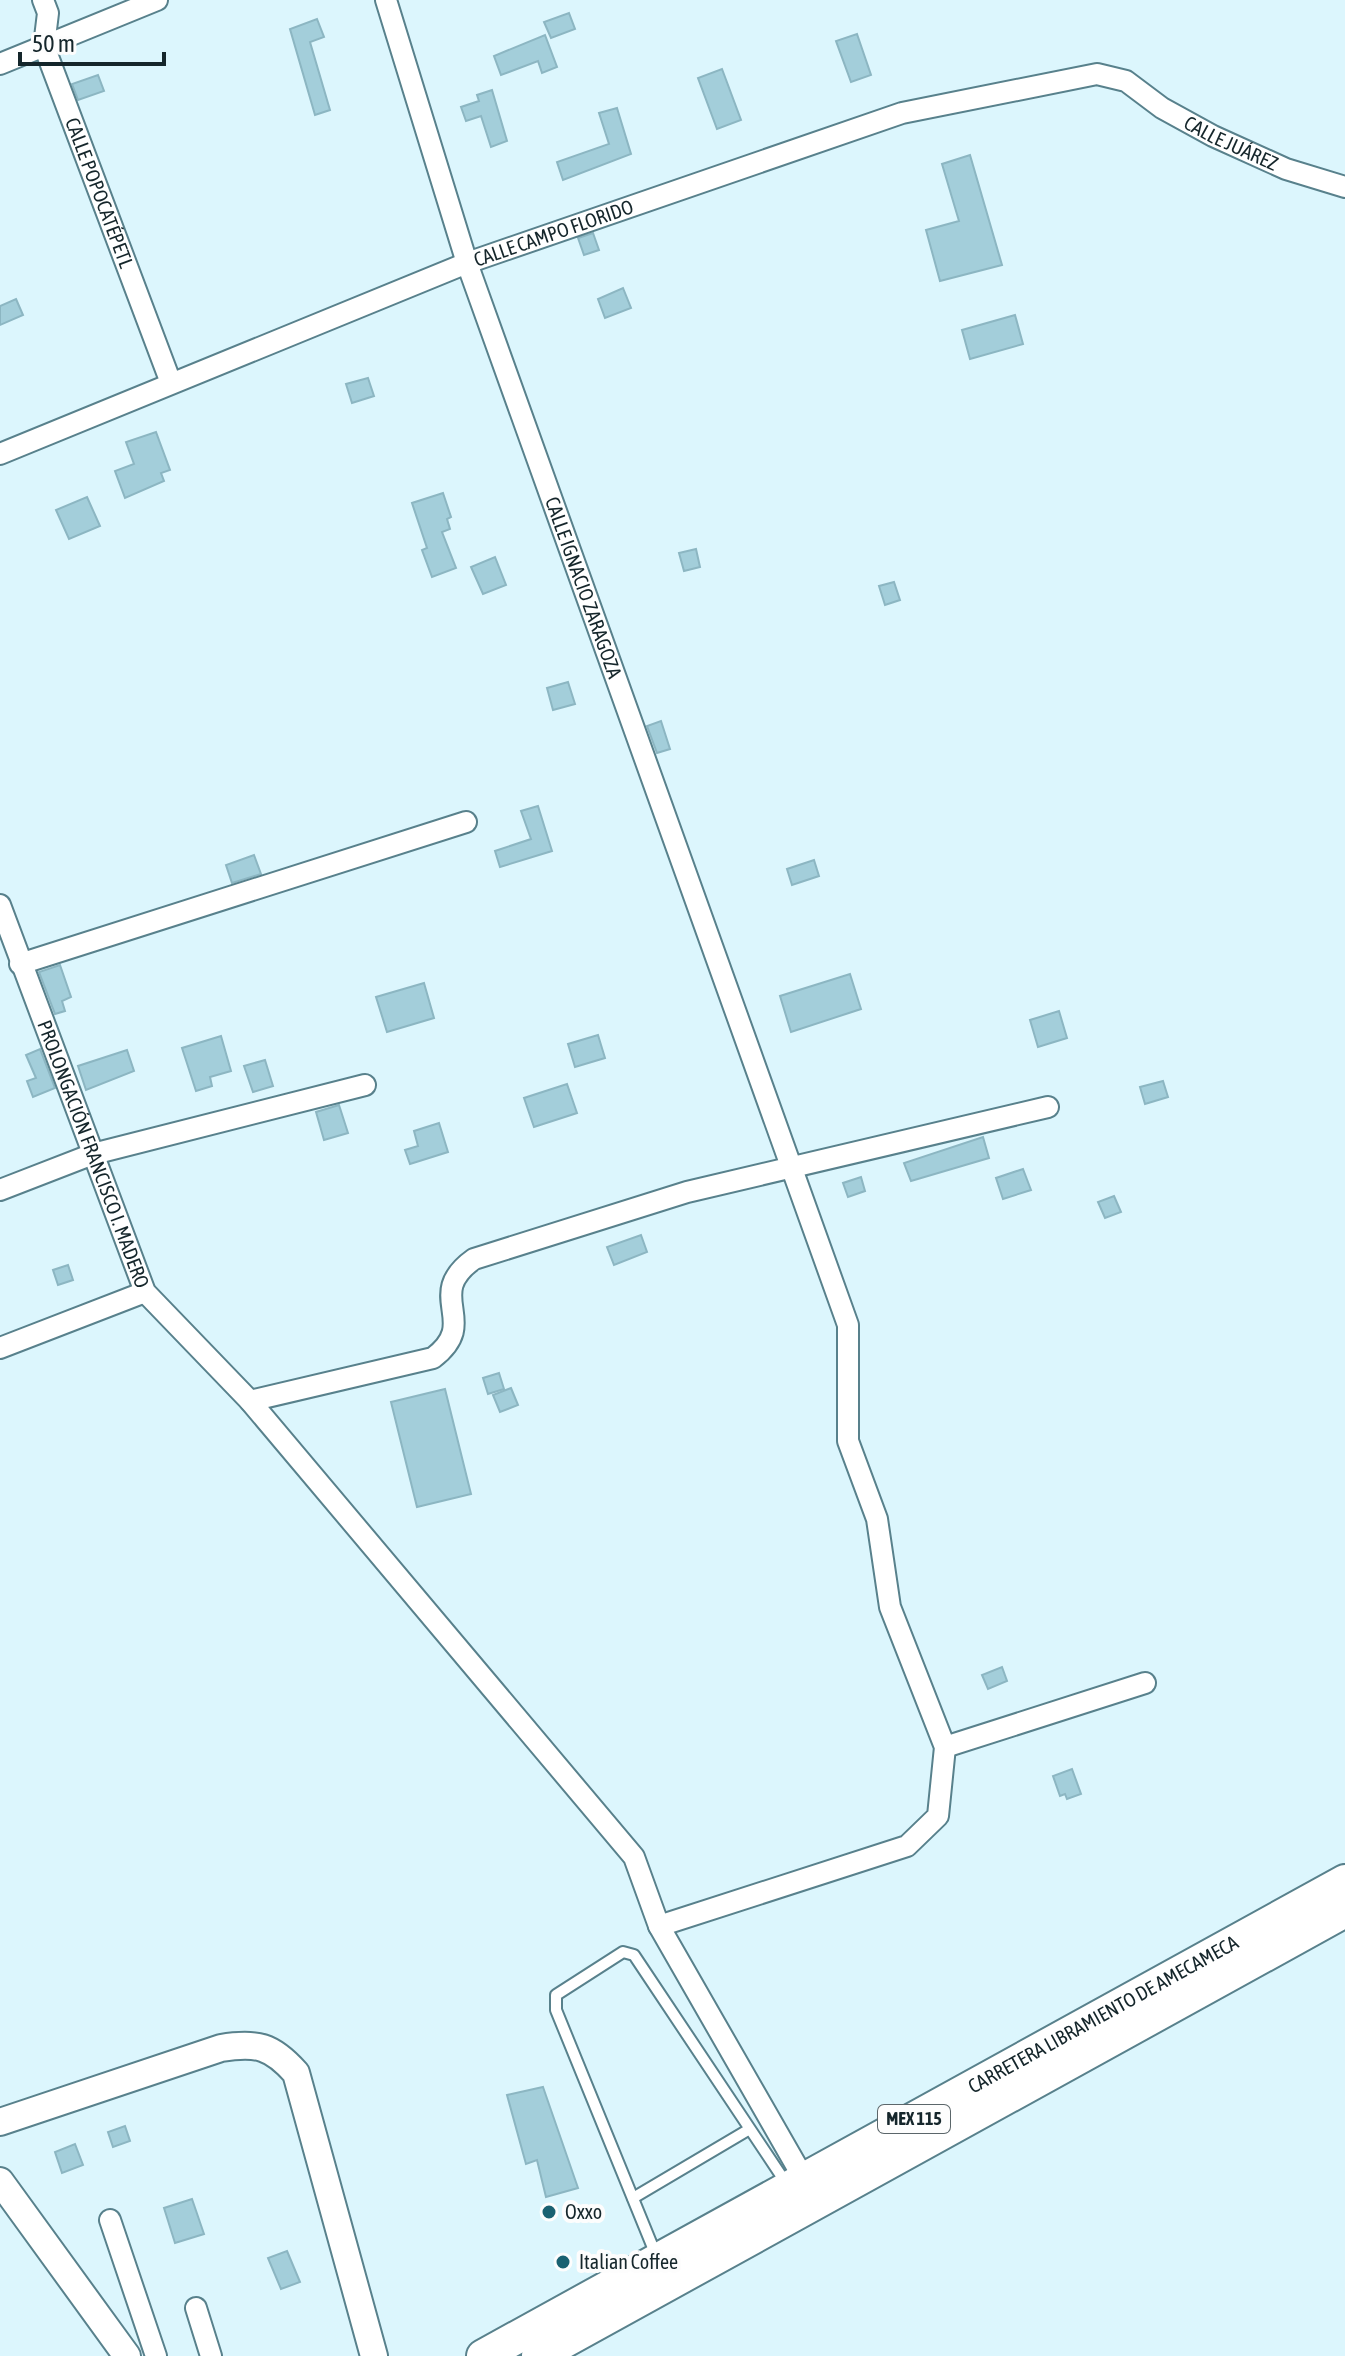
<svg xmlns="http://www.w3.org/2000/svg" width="1345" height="2356" font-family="'Asap Condensed',sans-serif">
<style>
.building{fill:#a3ceda;stroke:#8cb6c2;stroke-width:2}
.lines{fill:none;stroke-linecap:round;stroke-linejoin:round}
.service-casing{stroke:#58818c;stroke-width:14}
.minor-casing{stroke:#58818c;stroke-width:24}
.tertiary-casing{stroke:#58818c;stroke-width:30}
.primary-casing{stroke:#58818c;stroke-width:36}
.service{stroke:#fff;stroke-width:10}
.minor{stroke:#fff;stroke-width:20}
.tertiary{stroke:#fff;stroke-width:26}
.primary{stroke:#fff;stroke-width:32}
.poi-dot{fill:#1a6171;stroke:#fdfdfd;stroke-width:3}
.labels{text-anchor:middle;stroke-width:8;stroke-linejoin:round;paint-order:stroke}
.shield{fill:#fdfdfd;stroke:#5b666a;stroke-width:2}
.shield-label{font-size:18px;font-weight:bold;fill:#15262b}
.street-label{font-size:20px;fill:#15262b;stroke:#fdfdfd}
.poi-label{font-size:20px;fill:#15262b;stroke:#fdfdfd;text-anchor:start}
</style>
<rect width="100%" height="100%" fill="#dcf6fd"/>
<g class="building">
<polygon points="569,13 575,29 551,38 544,22"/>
<polygon points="317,19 324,37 310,42 330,110 315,115 290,29"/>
<polygon points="857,34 871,75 851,82 836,41"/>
<polygon points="545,35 557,67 542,73 538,61 501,75 494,56"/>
<polygon points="722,69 741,120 717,129 698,78"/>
<polygon points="98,75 104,91 78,100 72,84"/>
<polygon points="492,90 507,141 491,147 481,116 466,121 461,107 479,101 477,95"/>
<polygon points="617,108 631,154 563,180 557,162 609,144 599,113"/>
<polygon points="970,155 1002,265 940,281 926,230 959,221 942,164"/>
<polygon points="593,233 599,250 584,255 578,238"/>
<polygon points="623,288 631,308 605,318 598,299"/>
<polygon points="16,299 23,315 0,325 0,306"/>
<polygon points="1015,315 1023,344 970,359 962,330"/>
<polygon points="368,378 374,396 352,403 346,384"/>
<polygon points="156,432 170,470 161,473 164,481 125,498 115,471 134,464 126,442"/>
<polygon points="443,493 451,517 447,519 450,529 442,532 456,568 432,577 422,550 427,548 412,503"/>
<polygon points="87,497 100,526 69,539 56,510"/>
<polygon points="696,549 700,567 684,571 679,553"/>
<polygon points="495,557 506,585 483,594 471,567"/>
<polygon points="894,582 900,600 885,605 879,586"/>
<polygon points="568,682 575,704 553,710 547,688"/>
<polygon points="661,721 670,749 657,753 647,726"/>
<polygon points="538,806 552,851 500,867 495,851 531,839 521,811"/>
<polygon points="254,855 261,874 232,883 226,865"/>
<polygon points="814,860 819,876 792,885 787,869"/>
<polygon points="60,965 71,997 62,1001 65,1011 55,1014 39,972"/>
<polygon points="850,974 861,1009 791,1032 780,996"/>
<polygon points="424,983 434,1018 387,1032 376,997"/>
<polygon points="1059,1011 1067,1038 1038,1047 1030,1020"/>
<polygon points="598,1035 605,1058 575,1067 568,1044"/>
<polygon points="221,1036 231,1071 210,1077 212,1086 196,1091 182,1048"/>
<polygon points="40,1049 55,1088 33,1097 27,1081 36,1078 26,1055"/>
<polygon points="127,1050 134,1071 86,1090 78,1066"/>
<polygon points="265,1060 273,1086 253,1092 244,1066"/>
<polygon points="1163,1081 1168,1097 1145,1104 1140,1087"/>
<polygon points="567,1084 577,1113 534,1127 524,1098"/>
<polygon points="339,1105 348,1133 324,1140 316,1112"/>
<polygon points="439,1123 448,1152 410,1164 405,1150 418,1146 414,1131"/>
<polygon points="983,1137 989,1158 911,1181 904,1163"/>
<polygon points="1023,1169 1031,1190 1003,1199 996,1178"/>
<polygon points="861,1177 865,1191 848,1197 843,1183"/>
<polygon points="1114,1196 1121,1212 1105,1218 1098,1202"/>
<polygon points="641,1235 647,1252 614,1265 607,1247"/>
<polygon points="68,1265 73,1280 58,1285 53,1270"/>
<polygon points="499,1373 504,1389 488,1394 483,1378"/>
<polygon points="511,1388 518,1405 500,1412 493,1395"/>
<polygon points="445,1389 471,1494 417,1507 391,1402"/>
<polygon points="1002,1667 1007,1681 988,1689 982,1675"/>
<polygon points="1072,1769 1081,1794 1067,1799 1065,1794 1060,1796 1053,1776"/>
<polygon points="543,2087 578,2188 546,2197 537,2160 526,2164 507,2095"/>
<polygon points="125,2126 130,2141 113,2147 108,2132"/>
<polygon points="75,2144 83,2165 62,2173 55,2152"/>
<polygon points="192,2199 204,2234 175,2243 164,2208"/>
<polygon points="287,2251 300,2282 281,2289 268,2258"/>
</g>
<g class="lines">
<defs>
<g id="service">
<polyline points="633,2198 748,2130"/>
<polyline points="656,2255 556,2010 556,1995 623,1952 634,1955 786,2183"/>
</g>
<g id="minor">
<path id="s1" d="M 43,0 L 48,13 L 44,46 L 171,383"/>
<path id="s2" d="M 386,0 L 467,263 L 848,1325 L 848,1441 L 877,1519 L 890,1607 L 945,1747 L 938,1816 L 907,1846 L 659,1926"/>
<polyline points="0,64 157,0"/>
<path id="s3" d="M 0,454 L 467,263 L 902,113 L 1097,74 L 1126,81 L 1162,108 L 1213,136 L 1286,169 L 1345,187"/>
<path id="s4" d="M 0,905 L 145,1292 L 250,1401 L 634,1857 L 659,1926 L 804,2179"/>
<polyline points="20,964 466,822"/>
<polyline points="0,1190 93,1154 365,1085"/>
<polyline points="0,1348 145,1292"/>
<path d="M 250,1401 L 433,1358 C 482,1321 422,1296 474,1259 L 687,1192 L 1048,1107"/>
<polyline points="945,1747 1145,1683"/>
<polyline points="110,2220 156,2356"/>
<polyline points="196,2308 211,2356"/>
</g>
<g id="tertiary">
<path d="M 0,2122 L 221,2048 C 257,2042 272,2046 296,2073 L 374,2356"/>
<polyline points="0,2181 127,2356"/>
</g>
<g id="primary">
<path id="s5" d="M 483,2356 L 1345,1881"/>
<polyline points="538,2356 1345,1911"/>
</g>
</defs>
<use href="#service" class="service-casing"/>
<use href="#minor" class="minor-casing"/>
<use href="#tertiary" class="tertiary-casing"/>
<use href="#primary" class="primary-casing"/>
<use href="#service" class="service"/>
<use href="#minor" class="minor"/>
<use href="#tertiary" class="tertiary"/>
<use href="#primary" class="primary"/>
</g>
<g class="poi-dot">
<circle cx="549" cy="2212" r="8"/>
<circle cx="563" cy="2262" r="8"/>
</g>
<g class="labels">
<rect class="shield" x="878" y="2105" width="72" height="28" rx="6"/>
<g class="shield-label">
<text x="914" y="2125">MEX 115</text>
</g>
<g class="street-label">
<text dy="7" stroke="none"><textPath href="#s3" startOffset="1316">CALLE JUÁREZ</textPath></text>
<text dy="7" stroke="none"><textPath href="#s1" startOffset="204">CALLE POPOCATÉPETL</textPath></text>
<text dy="7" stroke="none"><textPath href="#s3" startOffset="596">CALLE CAMPO FLORIDO</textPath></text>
<text dy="7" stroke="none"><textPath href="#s2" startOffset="620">CALLE IGNACIO ZARAGOZA</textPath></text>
<text dy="7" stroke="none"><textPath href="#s4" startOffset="266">PROLONGACIÓN FRANCISCO I. MADERO</textPath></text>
<text dy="7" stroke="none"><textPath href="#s5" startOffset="708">CARRETERA LIBRAMIENTO DE AMECAMECA</textPath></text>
</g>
<g class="poi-label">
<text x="565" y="2219">Oxxo</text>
<text x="579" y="2269">Italian Coffee</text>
</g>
</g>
<path d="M20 52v12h144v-12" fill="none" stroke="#15262b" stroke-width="4"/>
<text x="32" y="52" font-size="24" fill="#15262b" stroke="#fdfdfd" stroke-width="6" paint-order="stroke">50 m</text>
</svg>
